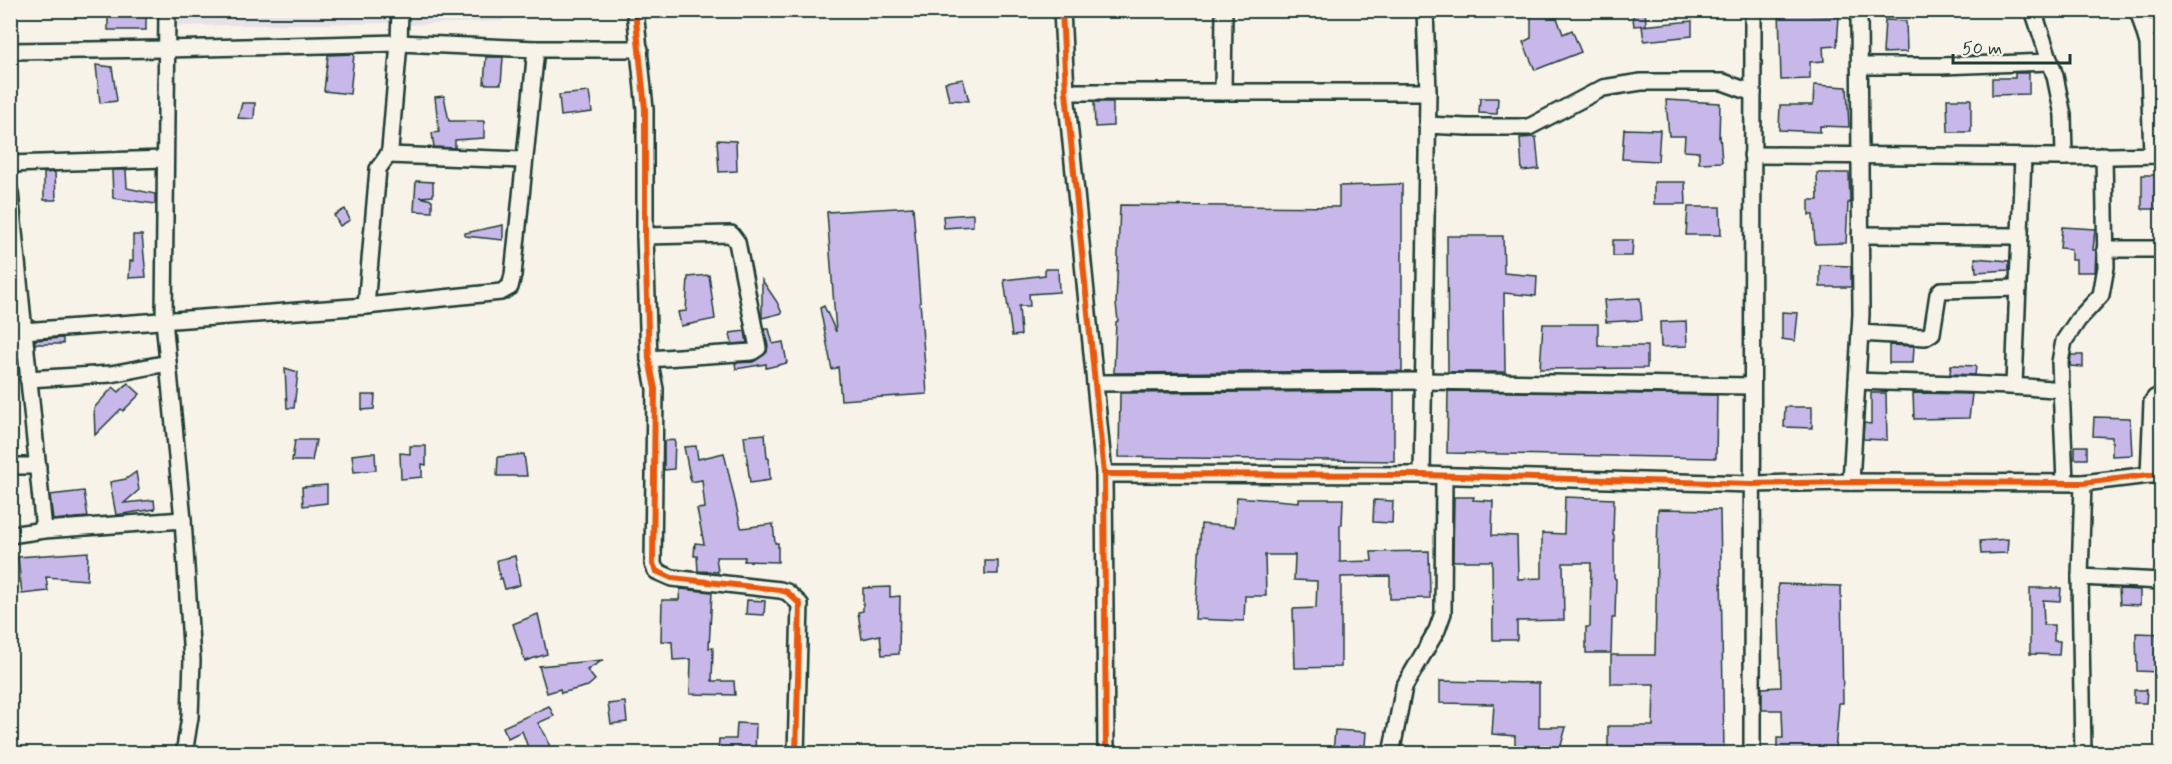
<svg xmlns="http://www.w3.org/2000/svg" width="2172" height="764" font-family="Mynerve,sans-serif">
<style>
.built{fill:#e9e1e8}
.building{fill:#c8b8e9;stroke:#1f3d34;stroke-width:1.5}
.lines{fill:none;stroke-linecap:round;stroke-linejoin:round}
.minor-casing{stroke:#1f3d34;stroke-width:20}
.minor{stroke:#f7f3e8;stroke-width:15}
.cycleway-casing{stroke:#f7f3e8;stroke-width:10}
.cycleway{stroke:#e8590c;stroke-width:6}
</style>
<rect width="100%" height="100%" fill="#f7f3e8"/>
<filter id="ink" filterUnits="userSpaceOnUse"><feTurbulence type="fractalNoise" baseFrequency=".0167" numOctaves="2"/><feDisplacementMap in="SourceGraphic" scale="12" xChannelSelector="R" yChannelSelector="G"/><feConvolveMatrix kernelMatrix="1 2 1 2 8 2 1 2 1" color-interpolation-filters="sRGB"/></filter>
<g filter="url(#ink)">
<g class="built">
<polygon points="174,11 392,11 392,23 174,26"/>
<polygon points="410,11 504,11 503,21 409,25"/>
</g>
<g class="building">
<rect x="108" y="10" width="38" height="20"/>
<polygon points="1531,10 1554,10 1563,34 1572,30 1581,52 1535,70 1523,42 1531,38"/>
<polygon points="1632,10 1645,10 1646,25 1634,26"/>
<polygon points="1779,10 1812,10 1812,15 1839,16 1837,46 1823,47 1824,61 1810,62 1810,79 1781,80"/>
<polygon points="1885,20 1906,21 1907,52 1883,53"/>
<polygon points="1692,21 1692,36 1644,41 1642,26"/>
<polygon points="354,54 350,94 324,91 328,55"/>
<polygon points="486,57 503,57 501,84 484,84"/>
<polygon points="96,65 112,67 117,101 100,103"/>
<polygon points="2015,73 2029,73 2029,94 1992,95 1992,78 2015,78"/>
<polygon points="963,79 969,101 949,100 945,82"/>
<polygon points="1814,85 1847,87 1849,127 1820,126 1820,132 1779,130 1780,105 1813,105"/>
<polygon points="589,92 592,112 561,116 559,95"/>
<polygon points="444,96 449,121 484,121 484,138 455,140 455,148 434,147 432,133 439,132 435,97"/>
<polygon points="1480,98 1498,98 1497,114 1479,113"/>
<polygon points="1947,99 1971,99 1971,132 1948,132"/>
<polygon points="1666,100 1720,103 1719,137 1720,136 1722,162 1699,163 1699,152 1684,151 1685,136 1669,136"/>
<polygon points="1094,102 1113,102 1113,126 1095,127"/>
<polygon points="242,103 255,103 254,119 238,118"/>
<polygon points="1624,129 1660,130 1658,161 1622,159"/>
<polygon points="1536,137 1539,169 1522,171 1520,138"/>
<polygon points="717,140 736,141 737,171 719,172"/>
<polygon points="112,170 126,170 127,188 155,194 155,204 113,198"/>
<polygon points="55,172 56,200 44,200 44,173"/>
<polygon points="1817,173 1849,173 1850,203 1848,203 1846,243 1815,244 1813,215 1809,215 1809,200 1818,200"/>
<rect x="2142" y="175" width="20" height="34"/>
<polygon points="416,181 433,182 433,196 420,197 432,200 432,212 414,211"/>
<polygon points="1654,182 1685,182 1686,204 1654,204"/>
<polygon points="1402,184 1402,371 1114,373 1116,322 1118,321 1116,304 1120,205 1339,207 1339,186"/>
<polygon points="913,207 927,394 841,400 838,367 832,370 820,308 824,306 836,332 827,212"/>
<polygon points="1688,207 1720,207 1721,235 1686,235"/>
<polygon points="345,209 350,220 340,226 334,215"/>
<polygon points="973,214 973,226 944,228 943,216"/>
<polygon points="503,225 503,240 465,236 465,233"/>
<polygon points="2062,227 2095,229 2093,250 2096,250 2095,272 2076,272 2076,260 2071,260 2071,249 2060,248"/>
<polygon points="133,235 142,235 146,277 129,278 130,261 133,261"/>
<polygon points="1447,236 1503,236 1504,273 1537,276 1536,296 1504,293 1505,372 1448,372"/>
<polygon points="1613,240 1633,240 1632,256 1613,256"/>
<polygon points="1975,258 2009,261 2009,270 1976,272"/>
<polygon points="1820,265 1851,266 1851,287 1820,287"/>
<polygon points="1045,269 1058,269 1059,292 1029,294 1030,306 1019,306 1021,335 1012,336 1004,280 1045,275"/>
<polygon points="709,275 715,319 681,326 678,312 686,311 688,277"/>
<polygon points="762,280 777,302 782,313 762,318"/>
<polygon points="1640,298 1642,320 1606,322 1604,300"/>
<polygon points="1782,312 1798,313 1795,341 1782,339"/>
<polygon points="1686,321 1687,346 1661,347 1660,322"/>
<polygon points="1543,324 1598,324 1598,346 1647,346 1647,368 1540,369"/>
<polygon points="764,329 769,329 773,344 783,342 787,363 766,368 766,364 736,369 735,363 753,362 767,352 768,346"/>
<polygon points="745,331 747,343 732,344 730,333"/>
<polygon points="63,338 63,344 35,344 35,340"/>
<polygon points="1889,345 1914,346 1913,363 1889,363"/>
<polygon points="2071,355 2083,355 2083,367 2070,366"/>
<polygon points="1951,365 1976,366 1975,375 1950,374"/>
<polygon points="285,368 298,372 294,408 287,408"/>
<polygon points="128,383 140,394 123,411 121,409 95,435 94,408 113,387 119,392"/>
<polygon points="1394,391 1394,461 1119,457 1120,393"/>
<polygon points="1448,391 1717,395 1716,458 1447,453"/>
<polygon points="1871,393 1886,393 1887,440 1863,439 1864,423 1871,424"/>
<polygon points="1913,393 1972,394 1969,418 1914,419"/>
<polygon points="362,395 375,395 374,409 362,410"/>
<polygon points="1785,407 1812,407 1812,428 1784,427"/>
<polygon points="2094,417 2130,418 2132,455 2112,456 2112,437 2093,436"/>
<polygon points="765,434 767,458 769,458 770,480 750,483 744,436"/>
<polygon points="295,440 316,440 312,461 292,461"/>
<polygon points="675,440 674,469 664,470 664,441"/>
<polygon points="410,446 426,446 426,465 422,464 422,477 401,479 400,453 410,454"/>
<polygon points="696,446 698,459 724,453 741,527 742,528 773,524 775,543 778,543 778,562 744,561 745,557 716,557 718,572 698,571 697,556 694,556 695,543 704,544 697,509 705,508 702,480 691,482 684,447"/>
<rect x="2075" y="446" width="12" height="13"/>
<polygon points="369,453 375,453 376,470 354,472 352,455"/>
<polygon points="524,454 527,476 497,476 498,457"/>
<polygon points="136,472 139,490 124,503 154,500 155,509 116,515 110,482 126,479"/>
<polygon points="327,485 327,503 303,506 302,487"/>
<polygon points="84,491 88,517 53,520 50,495"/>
<polygon points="1237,497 1299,502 1299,499 1343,499 1342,525 1340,525 1340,562 1372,561 1371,552 1429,551 1430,598 1390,599 1390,576 1341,577 1341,667 1295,668 1293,609 1316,608 1317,581 1294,580 1295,555 1265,555 1266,596 1245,596 1244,621 1195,619 1201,524 1234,527"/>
<polygon points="1454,497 1474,497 1473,500 1493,501 1492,535 1517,536 1518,579 1542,578 1542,533 1564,534 1565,497 1614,499 1613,535 1614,535 1614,578 1616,579 1615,618 1612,618 1611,653 1586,653 1586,627 1590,627 1591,563 1563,563 1564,620 1517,621 1517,640 1493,640 1492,561 1453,561"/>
<polygon points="1374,500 1393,501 1392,523 1373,522"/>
<polygon points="1658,509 1720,510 1724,753 1608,753 1608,726 1653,726 1654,684 1611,684 1611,655 1655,655"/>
<polygon points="2008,539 2007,553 1981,554 1980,541"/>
<polygon points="88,552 87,580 46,577 48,591 22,594 18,557"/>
<polygon points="515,556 520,585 505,589 502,578 500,579 497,560"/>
<rect x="985" y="561" width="13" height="13"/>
<polygon points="1778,584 1841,586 1843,703 1839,703 1835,752 1815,750 1815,753 1777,753 1777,738 1783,738 1782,710 1762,710 1762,688 1781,687"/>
<polygon points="890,587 890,597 900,596 899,654 882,655 880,635 862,639 858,612 863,611 863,588"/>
<polygon points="2030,588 2061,588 2060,601 2043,600 2044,625 2054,625 2054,641 2060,641 2059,655 2030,654"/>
<polygon points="680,589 712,592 709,648 713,648 712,681 734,681 735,695 690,694 691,659 673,660 672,642 661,641 662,600 679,600"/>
<polygon points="2119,589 2140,590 2140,605 2120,604"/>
<polygon points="747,600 765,601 764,615 746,614"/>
<polygon points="538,614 547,654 525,661 513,624"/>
<polygon points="2136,633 2162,634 2159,672 2137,671"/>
<polygon points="603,660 587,670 595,680 588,686 561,693 560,689 547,693 539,666"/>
<polygon points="1440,681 1539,683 1539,727 1566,727 1559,753 1515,753 1515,736 1492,734 1494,704 1440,703"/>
<polygon points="2134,690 2147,690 2146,703 2134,703"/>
<polygon points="625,702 627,722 611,724 608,704"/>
<polygon points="549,706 554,716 538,723 546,736 552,753 530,753 522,731 508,738 503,727"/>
<polygon points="737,723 756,724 755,753 718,753 719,739 736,739"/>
<polygon points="1335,730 1366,732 1365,746 1360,745 1360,753 1333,753"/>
</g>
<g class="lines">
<defs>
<g id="minor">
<polyline points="167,10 164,320 183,520 192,660 190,717 184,754"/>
<polyline points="635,10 645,109 645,236 649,359 655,389 653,564 656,571 672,578 780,590 787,592 800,604 796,754"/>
<polyline points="1062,10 1066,92 1104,474 1106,754"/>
<polyline points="2033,10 2055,76 2063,115 2064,157"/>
<polyline points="2138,10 2148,44 2152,155"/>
<polyline points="2143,27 2162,28"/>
<polyline points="10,51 166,49 399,43 536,49 640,49"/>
<polyline points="1860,66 1941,66 2049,62"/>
<polyline points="1066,92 1428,92"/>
<polyline points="1223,92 1224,10"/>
<polyline points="1427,125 1467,127 1529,127 1603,88 1641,82 1723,82 1753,93"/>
<polyline points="388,155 524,160"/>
<polyline points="1752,155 2064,157 2162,155"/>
<polyline points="10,164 165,159"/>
<polyline points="10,192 44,530"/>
<polyline points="1860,235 2020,236"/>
<polyline points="645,236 731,234 737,242 758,348 752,352 649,359"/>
<polyline points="2105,249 2162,249"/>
<polyline points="366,306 378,169 388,155 390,149 399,43 400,10"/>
<polyline points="10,330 23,331 366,306 501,292 510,287 513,275 536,49"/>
<polyline points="1860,333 1925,337 1932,333 1938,294 1941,290 2018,288"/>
<polyline points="28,379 111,374 168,363"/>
<path d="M 1857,381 C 1925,384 1994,383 2061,390"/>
<polyline points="1095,383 1423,381 1752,386"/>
<polyline points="2014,385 2023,157"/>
<polyline points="10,466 38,466"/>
<polyline points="1104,474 1422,475 1752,484 1851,482 2083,483 2149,475 2162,475"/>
<polyline points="1422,475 1428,92 1425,10"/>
<polyline points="2149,475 2152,402 2155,398 2162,395"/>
<polyline points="1851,482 1861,314 1859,10"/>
<polyline points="2065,482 2060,362 2064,341 2078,320 2101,295 2106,267 2104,155"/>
<polyline points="2083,483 2080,577 2083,754"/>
<polyline points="10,535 44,530 183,520"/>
<polyline points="2080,577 2162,581"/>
<polyline points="1391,754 1404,687 1437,630 1443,613 1444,476"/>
<polyline points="1752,754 1753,10"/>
</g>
</defs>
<use href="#minor" class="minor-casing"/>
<use href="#minor" class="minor"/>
<defs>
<g id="cycleway">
<polyline points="635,10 645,109 645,236 649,359 655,389 653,564 656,571 672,578 780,590 787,592 800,604 796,754"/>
<polyline points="1062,10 1066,92 1104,474 1106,754"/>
<polyline points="1104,474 1422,475 1752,484 1851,482 2083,483 2149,475 2162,475"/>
</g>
</defs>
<use href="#cycleway" class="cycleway-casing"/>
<use href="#cycleway" class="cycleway"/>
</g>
</g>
<rect width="2172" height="764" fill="none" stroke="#f7f3e8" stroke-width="36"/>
<rect x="18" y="18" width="2136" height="728" fill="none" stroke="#1f3d34" stroke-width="2" filter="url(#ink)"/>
<path d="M1953 54v9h117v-9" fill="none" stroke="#1f3d34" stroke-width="3"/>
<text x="1962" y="54" font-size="18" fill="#1f3d34" stroke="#f7f3e8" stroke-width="4.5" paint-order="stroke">50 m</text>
</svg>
